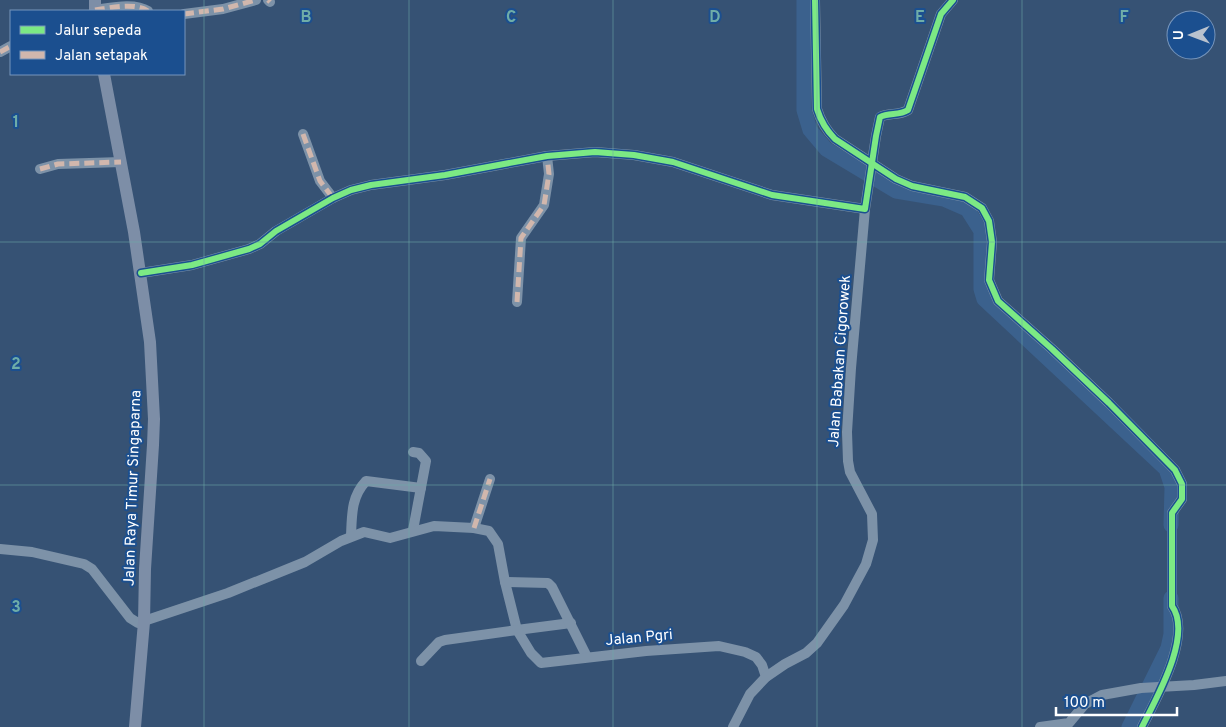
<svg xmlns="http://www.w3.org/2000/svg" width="1226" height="727" font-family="Overpass,sans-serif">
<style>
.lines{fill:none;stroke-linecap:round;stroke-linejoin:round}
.river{stroke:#3b618d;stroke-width:15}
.minor{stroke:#7d92a8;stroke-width:10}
.major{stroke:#7d8ea7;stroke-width:12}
.quiet{stroke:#d1b7ad;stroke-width:5;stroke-dasharray:10 5;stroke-linecap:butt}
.cycleway-casing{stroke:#1b4f8f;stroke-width:9}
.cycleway{stroke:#7ce984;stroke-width:6}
.grid{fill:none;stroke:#6fada8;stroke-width:1;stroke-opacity:0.55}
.labels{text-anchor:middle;stroke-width:4;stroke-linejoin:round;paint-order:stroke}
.street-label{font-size:15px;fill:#fff;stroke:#1b4f8f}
.grid-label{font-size:16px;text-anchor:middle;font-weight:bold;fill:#6fada8;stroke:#1b4f8f;stroke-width:4;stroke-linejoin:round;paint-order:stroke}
</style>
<rect width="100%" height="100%" fill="#365274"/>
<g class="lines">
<g class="river">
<polyline points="804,0 804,110 810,130 826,149 896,191 944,199 967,209 981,231 981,289 984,299 1166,469 1172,487 1171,525"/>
<polyline points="1129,727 1168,648 1171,634 1171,598"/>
</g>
<g class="minor">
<polyline points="268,0 270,2"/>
<path d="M 815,0 L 817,109 C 821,122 826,130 835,139 L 896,179 L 912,186 L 965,197 L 982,208 L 989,221 L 992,242 L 989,280 L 998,301 L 1052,349 L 1109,403 L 1175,470 L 1182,484 L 1182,499 L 1172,513 L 1172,606 C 1193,635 1156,699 1142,727"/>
<path d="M 95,10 C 110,8 134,2 148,11"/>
<polyline points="184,14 223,9 256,0"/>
<polyline points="0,52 11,46"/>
<polyline points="303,134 320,181 333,198"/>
<polyline points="40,169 58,164 121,162"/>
<path d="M 141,273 L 192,265 L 249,249 L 260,244 L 276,231 L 333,198 L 351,190 L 371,185 L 445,175 L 547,156 L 595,152 L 634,155 L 673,162 L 772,195 L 865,209 L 876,136 L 880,117 C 889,112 899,116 908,110 L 941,14 L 953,0"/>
<polyline points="517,302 521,238 544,205 549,174 547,156"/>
<polyline points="413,452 419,453 426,461 413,530"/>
<polyline points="474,528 490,479"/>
<path d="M 351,536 C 352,515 351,497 366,481 L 421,488"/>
<polyline points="0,549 32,552 84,564 92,569 130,618 138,623 228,593 305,562 341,541 364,532 390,538 434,526 474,528 489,531 498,544 505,582 517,630 571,623"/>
<polyline points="505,582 548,583 552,587 587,657"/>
<polyline points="421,661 439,642 445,640 517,630 531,653 541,663 646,651 719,646 745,652 756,657 762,665 766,677"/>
<polyline points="733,727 750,694 766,677 785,664 806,653 817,643 844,605 866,564 873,540 872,514 850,472 848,461 847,432 851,368 865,209"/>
<polyline points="1040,727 1069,723 1085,704 1102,695 1141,688 1194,685 1226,681"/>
</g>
<g class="major">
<polyline points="95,0 95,11"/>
<polyline points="104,74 134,232 150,342 154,419 153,445 145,569 144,622 135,727"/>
</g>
<g class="quiet">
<polyline points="268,0 270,2"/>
<path d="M 95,10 C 110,8 134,2 148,11"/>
<polyline points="184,14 223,9 256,0"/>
<polyline points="0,52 11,46"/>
<polyline points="303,134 320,181 333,198"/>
<polyline points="40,169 58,164 121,162"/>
<polyline points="517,302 521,238 544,205 549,174 547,156"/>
<polyline points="474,528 490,479"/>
</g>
<defs>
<g id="cycleway">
<path d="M 815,0 L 817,109 C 821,122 826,130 835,139 L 896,179 L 912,186 L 965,197 L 982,208 L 989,221 L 992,242 L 989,280 L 998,301 L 1052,349 L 1109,403 L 1175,470 L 1182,484 L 1182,499 L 1172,513 L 1172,606 C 1193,635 1156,699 1142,727"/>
<path d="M 141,273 L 192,265 L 249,249 L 260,244 L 276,231 L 333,198 L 351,190 L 371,185 L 445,175 L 547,156 L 595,152 L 634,155 L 673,162 L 772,195 L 865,209 L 876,136 L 880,117 C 889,112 899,116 908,110 L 941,14 L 953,0"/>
</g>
</defs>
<use href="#cycleway" class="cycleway-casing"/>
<use href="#cycleway" class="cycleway"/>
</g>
<path class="grid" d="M 204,0 L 204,727M 409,0 L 409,727M 613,0 L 613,727M 817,0 L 817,727M 1022,0 L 1022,727M 0,242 L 1226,242M 0,485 L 1226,485"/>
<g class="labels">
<g class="street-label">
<text transform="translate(839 361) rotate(-86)" y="5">Jalan Babakan Cigorowek</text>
<text transform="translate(132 488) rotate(-88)" y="5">Jalan Raya Timur Singaparna</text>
<text transform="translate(639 637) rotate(-5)" y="5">Jalan Pgri</text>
</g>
</g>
<g class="grid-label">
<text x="306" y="22">B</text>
<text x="511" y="22">C</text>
<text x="715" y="22">D</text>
<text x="920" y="22">E</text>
<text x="1124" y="22">F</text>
<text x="16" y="127">1</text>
<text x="16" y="369">2</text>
<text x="16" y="612">3</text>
</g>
<rect x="10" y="10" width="175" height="65" fill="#1b4f8f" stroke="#7695bc"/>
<rect x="20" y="26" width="25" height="8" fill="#7ce984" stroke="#7695bc"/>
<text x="55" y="35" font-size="15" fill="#ffffff">Jalur sepeda</text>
<rect x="20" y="51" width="25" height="8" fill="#d1b7ad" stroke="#7695bc"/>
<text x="55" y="60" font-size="15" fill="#ffffff">Jalan setapak</text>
<g transform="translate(1191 35) rotate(269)"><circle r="24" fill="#1b4f8f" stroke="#7695bc"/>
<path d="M0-4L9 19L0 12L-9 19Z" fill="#b9c2ce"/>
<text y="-8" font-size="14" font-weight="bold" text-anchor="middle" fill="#ffffff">U</text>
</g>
<path d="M1056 707v8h121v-8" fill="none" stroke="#ffffff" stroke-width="2.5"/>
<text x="1064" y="707" font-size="15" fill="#ffffff" stroke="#1b4f8f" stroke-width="4" paint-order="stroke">100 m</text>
</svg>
